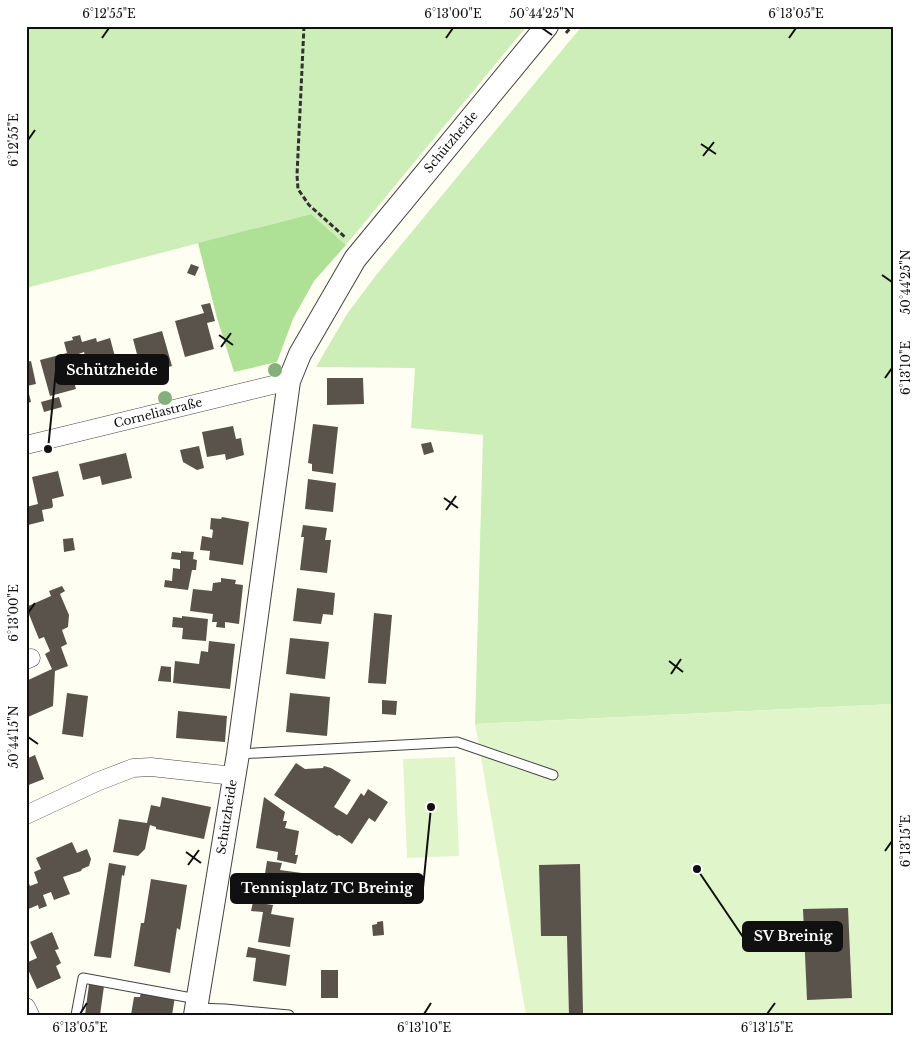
<svg xmlns="http://www.w3.org/2000/svg" width="920" height="1041" font-family="'Libre Baskerville',serif">
<style>
.green{fill:#cdeeb8}
.forest{fill:#aee195}
.pitch{fill:#e1f5ca}
.building{fill:#5a534b}
.lines{fill:none;stroke-linecap:round;stroke-linejoin:round}
.service-casing{stroke:#434343;stroke-width:11}
.minor-casing{stroke:#434343;stroke-width:19}
.tertiary-casing{stroke:#434343;stroke-width:24}
.path{stroke:#323232;stroke-width:3;stroke-dasharray:5 2.5;stroke-linecap:butt}
.service{stroke:#fff;stroke-width:9}
.minor{stroke:#fff;stroke-width:18}
.tertiary{stroke:#fff;stroke-width:22}
.tree{fill:#84b07b}
.ticks{fill:none;stroke:#101010;stroke-width:2}
.labels{text-anchor:middle;stroke-width:5;stroke-linejoin:round;paint-order:stroke}
.street-label{font-size:12px;fill:#101010;stroke:#fff}
.leader{fill:none;stroke:#101010;stroke-width:2}
.callout-dot{fill:#101010;stroke:#fff;stroke-width:2}
.callout{fill:#101010;stroke:#101010;stroke-width:2}
.callout-label{font-size:14px;text-anchor:middle;font-weight:bold;fill:#fff}
.neatline{fill:none;stroke:#101010;stroke-width:2}
.ticks-label{font-size:12px;text-anchor:middle;fill:#101010}
</style>
<rect width="100%" height="100%" fill="#fffef3"/>
<g class="green">
<polygon points="26,26 527,26 346,245 311,214 26,288"/>
<polygon points="582,26 894,26 894,704 475,724 483,435 411,428 415,368 316,367 347,314 377,274"/>
</g>
<polygon class="forest" points="311,214 346,245 314,281 293,319 277,362 234,372 217,318 198,243"/>
<g class="pitch">
<polygon points="894,704 894,1015 526,1015 475,724"/>
<polygon points="455,757 459,856 407,858 403,759"/>
</g>
<g class="building">
<polygon points="191,264 199,267 195,276 187,273"/>
<polygon points="210,303 215,321 207,323 214,349 185,357 175,321 204,313 201,305"/>
<polygon points="162,331 172,366 143,374 143,377 121,383 118,373 100,379 100,378 92,380 84,352 68,358 76,389 50,396 40,360 67,353 64,342 73,340 72,337 80,335 82,342 96,338 97,342 110,338 117,364 124,362 125,366 139,362 133,339"/>
<polygon points="31,361 36,384 27,386 31,402 26,403 26,362"/>
<polygon points="327,378 363,378 364,404 327,405"/>
<polygon points="59,397 62,407 44,412 41,402"/>
<polygon points="313,424 338,427 333,474 312,471 312,464 308,463"/>
<polygon points="233,426 236,439 241,438 244,455 226,460 225,454 207,457 202,432"/>
<polygon points="431,442 434,452 424,455 421,444"/>
<polygon points="199,446 204,468 197,470 183,462 180,450"/>
<polygon points="126,453 132,478 102,485 100,476 83,480 79,464"/>
<polygon points="58,471 64,496 52,499 53,506 52,508 42,510 44,521 28,525 26,507 38,504 32,477"/>
<polygon points="308,479 336,483 333,512 305,509"/>
<polygon points="222,517 249,522 243,565 209,560 210,551 200,550 202,536 212,538 213,530 210,529 211,518 221,519"/>
<polygon points="303,525 327,528 325,540 331,540 327,573 300,570 304,537 301,537"/>
<polygon points="73,538 75,550 64,552 63,539"/>
<polygon points="181,551 194,552 193,559 197,560 196,570 192,570 188,590 164,587 165,580 172,581 173,568 180,569 180,560 171,559 172,552 181,553"/>
<polygon points="221,578 236,580 235,584 243,585 239,624 225,622 225,628 216,627 217,622 212,622 213,614 190,611 193,589 212,591 213,583 221,582"/>
<polygon points="62,586 65,591 60,594 69,615 68,627 62,630 67,644 61,647 68,666 55,671 53,706 28,717 26,714 26,681 52,669 45,654 50,651 44,637 39,639 26,607 51,596 49,591"/>
<polygon points="297,588 335,593 333,615 323,614 321,624 293,621"/>
<polygon points="374,613 392,615 386,684 368,683"/>
<polygon points="182,616 208,619 206,641 182,639 183,628 172,627 173,617 182,618"/>
<polygon points="290,638 329,642 325,679 286,674"/>
<polygon points="209,641 235,644 230,689 173,683 175,661 199,664 201,651 208,652"/>
<polygon points="161,666 171,667 171,682 158,681"/>
<polygon points="67,693 88,696 83,737 62,734"/>
<polygon points="290,693 330,697 327,736 286,732"/>
<polygon points="382,700 397,701 396,715 382,714"/>
<polygon points="178,711 227,716 225,742 176,738"/>
<polygon points="35,755 44,779 26,786 26,759"/>
<polygon points="296,763 305,769 323,768 324,766 331,768 351,780 334,807 347,815 361,793 364,796 368,789 388,802 375,822 369,818 352,844 339,835 337,836 274,795"/>
<polygon points="162,797 211,807 204,839 156,829 156,827 150,825 145,849 138,856 113,852 119,819 147,823 151,805 160,807"/>
<polygon points="264,797 285,812 283,821 287,821 285,828 299,831 295,855 298,855 296,864 277,860 278,852 256,848"/>
<polygon points="72,842 77,853 87,849 91,859 89,866 82,869 81,871 63,877 70,894 54,900 51,892 43,895 47,906 39,909 38,905 26,910 26,878 30,886 38,883 34,872 41,869 36,858"/>
<polygon points="267,861 282,863 280,870 316,875 312,902 262,893"/>
<polygon points="109,863 126,866 124,876 122,875 111,958 94,956"/>
<polygon points="580,864 583,1015 569,1015 567,936 541,936 539,865"/>
<polygon points="151,879 187,885 180,930 177,928 170,973 134,966 141,923 144,923"/>
<polygon points="253,902 273,905 271,914 294,918 290,947 258,942 263,912 251,911"/>
<polygon points="848,908 852,998 807,1000 803,909"/>
<polygon points="383,921 384,935 373,936 372,925 377,924 377,922"/>
<polygon points="52,932 59,949 55,950 61,963 56,966 61,978 37,989 26,965 26,963 37,958 30,942"/>
<polygon points="248,947 290,955 286,986 253,981 256,958 246,957"/>
<rect x="321" y="970" width="17" height="28"/>
<polygon points="89,984 104,986 100,1015 85,1015"/>
<polygon points="141,992 175,997 172,1015 131,1015 134,997 140,997"/>
</g>
<g class="lines">
<defs>
<g id="service">
<polyline points="238,754 457,742 553,775"/>
<polyline points="196,1008 225,1009 289,1015"/>
<polyline points="76,1015 83,978 197,999"/>
</g>
<g id="minor">
<polyline points="26,445 289,381"/>
<polyline points="26,660 31,658"/>
<polyline points="26,815 99,781 133,768 151,767 234,776"/>
<polyline points="26,1007 30,1015"/>
</g>
<polyline id="tertiary" points="195,1015 238,754 289,381 300,354 355,259 547,26"/>
</defs>
<use href="#service" class="service-casing"/>
<use href="#minor" class="minor-casing"/>
<use href="#tertiary" class="tertiary-casing"/>
<g class="path">
<polyline points="304,26 297,175 298,189 309,205 346,238"/>
<polyline points="566,33 572,26"/>
</g>
<use href="#service" class="service"/>
<use href="#minor" class="minor"/>
<use href="#tertiary" class="tertiary"/>
</g>
<g class="tree">
<circle cx="275" cy="370" r="7"/>
<circle cx="165" cy="398" r="7"/>
</g>
<path class="ticks" d="M 542,28 L 552,35M 102,38 L 109,28M 446,38 L 453,28M 789,38 L 796,28M 28,140 L 35,130M 701,144 L 716,154M 703,156 L 714,142M 882,275 L 892,282M 219,335 L 233,345M 221,347 L 231,333M 885,378 L 892,368M 444,498 L 458,508M 446,510 L 456,496M 28,613 L 35,603M 669,661 L 683,672M 671,674 L 681,659M 28,737 L 38,744M 885,851 L 892,841M 186,852 L 201,863M 188,865 L 199,850M 80,1014 L 87,1003M 424,1014 L 431,1003M 767,1014 L 775,1003"/>
<g class="labels">
<g class="street-label">
<text transform="translate(451 142) rotate(-50)" y="4">Schützheide</text>
<text transform="translate(158 413) rotate(-14)" y="4">Corneliastraße</text>
<text transform="translate(227 817) rotate(-81)" y="4">Schützheide</text>
</g>
</g>
<path class="leader" d="M48 449L56 370M431 807L423 888M697 869L743 937"/>
<g class="callout-dot">
<circle cx="48" cy="449" r="5"/>
<circle cx="431" cy="807" r="5"/>
<circle cx="697" cy="869" r="5"/>
</g>
<g class="callout">
<rect x="56" y="355" width="112" height="29" rx="5"/>
<rect x="231" y="874" width="192" height="29" rx="5"/>
<rect x="743" y="922" width="99" height="29" rx="5"/>
</g>
<g class="callout-label">
<text x="112" y="375">Schützheide</text>
<text x="327" y="893">Tennisplatz TC Breinig</text>
<text x="793" y="941">SV Breinig</text>
</g>
<rect width="920" height="1041" fill="none" stroke="#ffffff" stroke-width="55"/>
<rect x="28" y="28" width="864" height="986" class="neatline"/>
<g class="ticks-label">
<text x="109" y="18">6°12'55"E</text>
<text x="453" y="18">6°13'00"E</text>
<text x="542" y="18">50°44'25"N</text>
<text x="796" y="18">6°13'05"E</text>
<text transform="translate(14 140) rotate(-90)" y="4">6°12'55"E</text>
<text transform="translate(906 282) rotate(-90)" y="4">50°44'25"N</text>
<text transform="translate(906 368) rotate(-90)" y="4">6°13'10"E</text>
<text transform="translate(14 613) rotate(-90)" y="4">6°13'00"E</text>
<text transform="translate(14 737) rotate(-90)" y="4">50°44'15"N</text>
<text transform="translate(906 841) rotate(-90)" y="4">6°13'15"E</text>
<text x="80" y="1032">6°13'05"E</text>
<text x="424" y="1032">6°13'10"E</text>
<text x="767" y="1032">6°13'15"E</text>
</g>
</svg>
